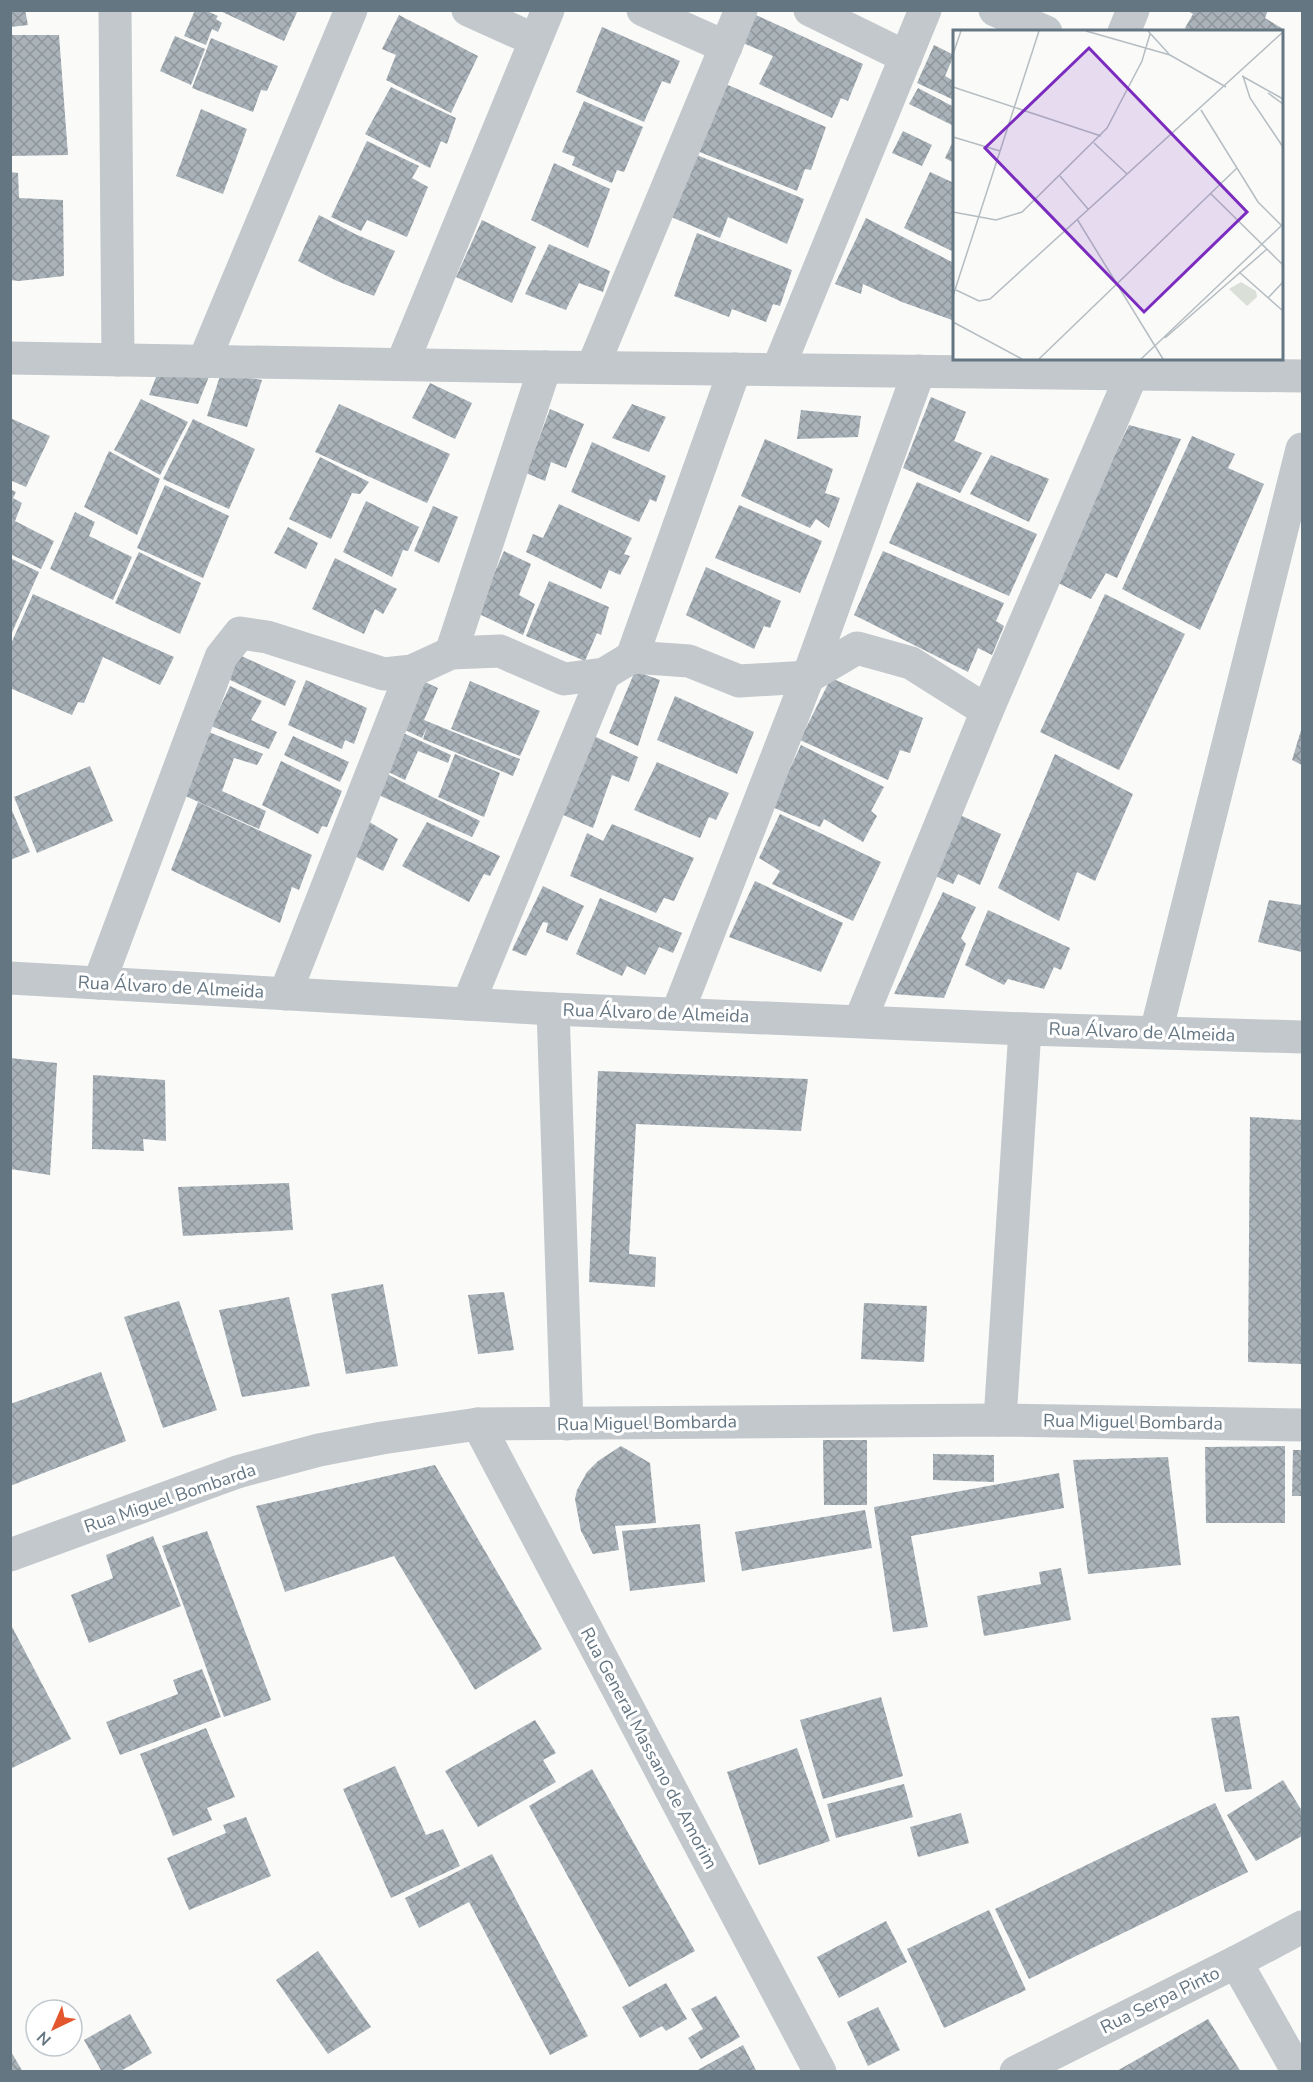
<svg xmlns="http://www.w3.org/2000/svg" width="1313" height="2082" font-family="'Nunito Sans',sans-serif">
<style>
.building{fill:url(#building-cross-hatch)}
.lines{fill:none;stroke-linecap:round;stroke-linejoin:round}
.minor{stroke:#c3c8cc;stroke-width:33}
.labels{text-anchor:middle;stroke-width:6;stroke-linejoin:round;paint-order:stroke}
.street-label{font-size:18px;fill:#657683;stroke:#fff}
.inset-road{fill:none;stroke:#b5bdc2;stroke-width:1.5}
.view{fill:#7b2cbf;fill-opacity:0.15;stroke:#7b2cbf;stroke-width:3}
.inset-edge{fill:none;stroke:#657683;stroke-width:3}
</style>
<defs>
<pattern id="building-cross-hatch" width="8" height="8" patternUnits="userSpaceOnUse" patternTransform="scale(1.5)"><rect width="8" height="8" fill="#aab3b9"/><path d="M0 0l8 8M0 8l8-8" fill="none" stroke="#8e969c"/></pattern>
</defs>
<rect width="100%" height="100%" fill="#fafaf8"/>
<g class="building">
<polygon points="10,10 25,10 28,25 10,27"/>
<polygon points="195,10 205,10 218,16 216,19 222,23 218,32 212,29 206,45 184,36"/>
<polygon points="218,10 298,10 284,41"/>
<polygon points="1186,10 1268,10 1265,18 1283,29 1282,32 1192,32 1185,28 1193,14"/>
<polygon points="399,15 478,56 451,113 386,80 396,55 382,49"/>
<polygon points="756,15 863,64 848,101 841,98 832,118 759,84 773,56 743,43"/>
<polygon points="602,27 680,61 670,84 662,81 644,122 576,92"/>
<polygon points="10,35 59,35 68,155 10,156"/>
<polygon points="175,36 205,49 191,85 160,71"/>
<polygon points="211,38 278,66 267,91 261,90 253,112 192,88"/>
<polygon points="934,45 954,55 945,76 954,81 954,100 917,83"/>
<polygon points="721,82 826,127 811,170 805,169 797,191 692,149"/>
<polygon points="391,87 456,118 447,144 441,141 430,168 365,134"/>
<polygon points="918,88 954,107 954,126 909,104"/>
<polygon points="584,101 643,127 624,172 617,170 612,183 572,165 575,157 562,152"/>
<polygon points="201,109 247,129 223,194 176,176"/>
<polygon points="903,131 932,145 922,166 892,153"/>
<polygon points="954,139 954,163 945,158"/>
<polygon points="367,141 419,166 412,178 428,187 407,237 367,220 361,231 331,217"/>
<polygon points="692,153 804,199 787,244 728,217 720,238 669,216"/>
<polygon points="554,163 610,189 588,248 531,220"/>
<polygon points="10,172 18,173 19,198 63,200 64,276 19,281 10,280"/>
<polygon points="930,172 954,183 954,252 904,228"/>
<polygon points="319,215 355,234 395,251 374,296 337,281 298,261"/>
<polygon points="866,218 954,263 954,315 952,320 902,302 863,284 861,294 835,284"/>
<polygon points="482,220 536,247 512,303 456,277"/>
<polygon points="697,233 792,270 780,306 773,304 766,322 732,309 729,317 674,296"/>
<polygon points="549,244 610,271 603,292 579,283 566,310 525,294"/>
<polygon points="158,372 210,374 198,404 149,395"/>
<polygon points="221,373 262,380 247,427 207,416"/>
<polygon points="430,383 472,403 455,439 412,418"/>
<polygon points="931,397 966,412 954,441 982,453 960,493 903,468"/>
<polygon points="141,399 188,422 160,475 114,450"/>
<polygon points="339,404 450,454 427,503 315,452"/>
<polygon points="632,404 666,417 649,452 612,438"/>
<polygon points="550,409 584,424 566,468 551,462 545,481 526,473"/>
<polygon points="801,410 861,416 858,437 797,439"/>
<polygon points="10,418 50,436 26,487 10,480"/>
<polygon points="193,419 255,449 229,509 163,479"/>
<polygon points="1129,425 1181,439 1117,578 1106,573 1091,599 1054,581"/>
<polygon points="1192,436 1235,454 1228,468 1264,484 1200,630 1122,589"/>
<polygon points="765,439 833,469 825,493 840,498 829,528 816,519 810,528 741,496"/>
<polygon points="592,442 666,476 656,502 650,499 639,522 571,492"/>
<polygon points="109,451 160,479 137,535 84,507"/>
<polygon points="991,455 1049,479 1029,522 970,494"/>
<polygon points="320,457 369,482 360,494 352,493 331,539 289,519"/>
<polygon points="917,482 1037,534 1009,596 889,543"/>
<polygon points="165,485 229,516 203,578 137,548"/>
<polygon points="10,489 16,492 13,498 22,503 15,521 54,541 41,569 10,554"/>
<polygon points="366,501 419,527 408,551 403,550 392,577 343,552"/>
<polygon points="559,504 632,538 624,554 630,556 620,575 609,570 601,589 526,552 533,534 543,538"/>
<polygon points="739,505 822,541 800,593 715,558"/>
<polygon points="433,506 458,517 439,563 414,551"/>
<polygon points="75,512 95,522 89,536 132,557 113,600 50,569"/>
<polygon points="288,527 318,543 306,569 274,553"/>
<polygon points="504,551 531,564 519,595 535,604 523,635 477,613"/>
<polygon points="883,551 1004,603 996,621 1004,626 992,655 978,648 968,672 854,615"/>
<polygon points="139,552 201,583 180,634 115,603"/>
<polygon points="10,558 39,572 10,637"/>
<polygon points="335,558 397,589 383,614 375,609 364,634 312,609"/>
<polygon points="706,567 781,601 770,628 764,626 754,649 686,615"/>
<polygon points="549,581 609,607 601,635 597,633 585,661 526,636"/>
<polygon points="33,594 174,657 160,685 103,657 84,703 78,702 72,715 10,688 10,646"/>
<polygon points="1105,594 1185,634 1119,770 1040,732"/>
<polygon points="235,653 296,681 285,706 224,677"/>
<polygon points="635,671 660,680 638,746 609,733"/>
<polygon points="831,678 923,718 910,753 900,750 888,780 800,740"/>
<polygon points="306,680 367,708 354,744 345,740 342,749 288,725"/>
<polygon points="423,681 438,688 424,720 520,759 513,776 423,739 427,727 422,738 401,728"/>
<polygon points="470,681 540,711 520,756 451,729"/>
<polygon points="230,686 262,701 251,720 277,732 269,749 211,726"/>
<polygon points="675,696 754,732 737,774 657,740"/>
<polygon points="1302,727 1302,765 1292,760"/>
<polygon points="204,730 263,754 257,765 234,758 222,791 266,811 259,829 181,794"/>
<polygon points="399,731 451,755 448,763 418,751 405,780 382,769"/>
<polygon points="293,736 349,762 340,782 284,755"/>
<polygon points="594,736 638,757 629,782 612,775 593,828 561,814"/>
<polygon points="801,745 884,787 871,811 877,816 863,842 824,819 820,827 772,807"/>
<polygon points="455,754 500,773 484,817 438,797"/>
<polygon points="1055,754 1133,794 1095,881 1077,872 1059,921 998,888"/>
<polygon points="281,761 342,791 327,827 322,826 318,834 262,805"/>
<polygon points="657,762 729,793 716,820 709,817 700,838 634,810"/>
<polygon points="90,766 113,821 37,853 14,797"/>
<polygon points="381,771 480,821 472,837 372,792"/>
<polygon points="198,802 312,855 299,890 292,887 280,923 171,870"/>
<polygon points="10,806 30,852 10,860"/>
<polygon points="780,814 881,862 853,921 772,884 780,871 759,858"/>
<polygon points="958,814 1001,834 980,885 958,874 953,884 931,874"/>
<polygon points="366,820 398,839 383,871 349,853"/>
<polygon points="427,822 500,856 490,876 484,874 469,902 402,866"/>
<polygon points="612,824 694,858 674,901 664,898 656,913 570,876 587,833 603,841"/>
<polygon points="755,881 843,923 821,972 729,937"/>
<polygon points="543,886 584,906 567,941 546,932 548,923 543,922 526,956 512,950"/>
<polygon points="943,892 976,907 961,938 966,944 944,998 894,994"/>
<polygon points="600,898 682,933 673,953 659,947 645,975 627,966 622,976 576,954"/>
<polygon points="1269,900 1302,905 1302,952 1258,942"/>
<polygon points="988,910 1070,948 1061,970 1054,967 1044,989 1008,979 1004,985 965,965"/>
<polygon points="10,1058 57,1063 50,1175 10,1169"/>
<polygon points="598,1071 808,1079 801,1131 636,1124 629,1254 656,1257 655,1287 589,1282"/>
<polygon points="93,1075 165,1080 166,1141 143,1139 144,1151 92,1149"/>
<polygon points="1250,1117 1302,1120 1302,1364 1248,1362"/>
<polygon points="289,1183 293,1230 183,1236 178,1187"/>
<polygon points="383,1284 398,1366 346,1374 331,1294"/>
<polygon points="504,1292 514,1350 478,1354 468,1295"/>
<polygon points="289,1297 310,1386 242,1397 219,1310"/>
<polygon points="179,1301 217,1410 163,1428 124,1317"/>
<polygon points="864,1303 927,1306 924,1362 861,1359"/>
<polygon points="101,1372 126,1441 10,1486 10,1404"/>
<polygon points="823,1440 867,1440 867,1505 824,1505"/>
<polygon points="621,1446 650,1463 656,1523 615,1526 619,1550 593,1554 581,1531 575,1499 577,1490 587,1472 598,1461"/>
<polygon points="1285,1446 1285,1523 1206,1523 1205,1447"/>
<polygon points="1293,1450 1302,1450 1302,1496 1292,1496"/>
<polygon points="933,1454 994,1455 994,1482 933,1480"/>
<polygon points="1168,1457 1181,1565 1088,1574 1073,1460"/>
<polygon points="435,1465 542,1649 475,1690 394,1556 285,1592 256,1506"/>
<polygon points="1059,1473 1064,1508 911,1536 928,1627 893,1632 874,1507"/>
<polygon points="865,1510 872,1548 742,1571 735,1532"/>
<polygon points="700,1524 705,1582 630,1591 622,1531"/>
<polygon points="207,1531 271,1700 224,1717 162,1546"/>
<polygon points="153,1536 181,1606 89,1643 71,1595 113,1578 106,1555"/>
<polygon points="1061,1568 1071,1620 984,1636 977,1596 1041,1584 1039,1572"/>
<polygon points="10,1623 71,1739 10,1769"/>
<polygon points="202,1669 221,1717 120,1755 106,1722 178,1694 173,1680"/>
<polygon points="881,1697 903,1776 823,1799 800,1720"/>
<polygon points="1239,1716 1252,1789 1225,1792 1211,1718"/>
<polygon points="535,1720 556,1753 543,1760 556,1782 478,1827 445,1771"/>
<polygon points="206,1728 235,1797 207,1808 212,1820 173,1836 140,1754"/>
<polygon points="797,1748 830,1841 759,1865 727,1772"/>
<polygon points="395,1766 426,1835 443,1829 460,1866 391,1898 343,1789"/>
<polygon points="592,1769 695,1951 629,1987 529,1806"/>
<polygon points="1283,1780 1302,1811 1302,1836 1256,1861 1227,1815"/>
<polygon points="904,1784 913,1817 836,1838 827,1804"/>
<polygon points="1215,1803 1248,1872 1029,1979 995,1909"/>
<polygon points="961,1813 969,1843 918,1857 910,1827"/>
<polygon points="246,1817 271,1876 189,1910 167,1858 226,1833 223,1825"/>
<polygon points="492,1854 588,2036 550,2055 469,1902 419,1928 405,1898"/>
<polygon points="989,1910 1026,1990 944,2028 907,1949"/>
<polygon points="886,1921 907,1962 839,1998 817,1957"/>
<polygon points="318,1951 371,2027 328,2054 276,1980"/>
<polygon points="666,1983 687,2019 666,2031 662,2026 640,2038 622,2007"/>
<polygon points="716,1996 740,2037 701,2059 688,2038 703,2029 691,2009"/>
<polygon points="878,2007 900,2050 868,2066 847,2022"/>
<polygon points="130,2014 152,2053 119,2072 102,2072 84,2040"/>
<polygon points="1208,2019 1241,2072 1115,2072"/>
<polygon points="743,2045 757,2072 694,2072"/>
<polygon points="10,2050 23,2072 10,2072"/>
</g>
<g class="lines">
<g class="minor">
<polyline points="115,10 118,360"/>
<polyline points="468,10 535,40"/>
<polyline points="643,10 726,47"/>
<polyline points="810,10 906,57"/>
<polyline points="995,10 1046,32"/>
<polyline points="1124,32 1133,10"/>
<polyline points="10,358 545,367 1302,376"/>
<polyline points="204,361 351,10"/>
<polyline points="402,364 548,10"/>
<polyline points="593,366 741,10"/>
<polyline points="778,369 925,10"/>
<polyline points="451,653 545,367"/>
<polyline points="632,657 735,369"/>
<polyline points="10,978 553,1009 1025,1029 1302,1037"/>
<polyline points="99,983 221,657 240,633 267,637 384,674 412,671 451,653 500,651 564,679 604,674 632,657 689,661 739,681 808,677 857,648 911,663 987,711"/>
<polyline points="285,994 412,671"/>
<polyline points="468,1004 604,674"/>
<polyline points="553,1009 567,1424"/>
<polyline points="677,1014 808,677 919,371"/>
<polyline points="860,1021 987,711 1132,374"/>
<polyline points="1156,1032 1302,449"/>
<polyline points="1000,1420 1025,1029"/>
<polyline points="478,1424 820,2072"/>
<polyline points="10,1555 237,1472 319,1450 382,1438 478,1424 1000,1420 1302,1425"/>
<polyline points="1236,1962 1298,2072"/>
<polyline points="1016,2072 1236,1962 1302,1927"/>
</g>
</g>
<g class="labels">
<g class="street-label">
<text transform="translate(171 987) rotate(3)" y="6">Rua Álvaro de Almeida</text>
<text transform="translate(656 1013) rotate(2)" y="6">Rua Álvaro de Almeida</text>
<text transform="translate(1142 1032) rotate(2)" y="6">Rua Álvaro de Almeida</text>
<text transform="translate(1133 1422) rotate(1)" y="6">Rua Miguel Bombarda</text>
<text transform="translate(647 1423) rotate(-1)" y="6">Rua Miguel Bombarda</text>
<text transform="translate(170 1498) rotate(-19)" y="6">Rua Miguel Bombarda</text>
<text transform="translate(649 1748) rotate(62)" y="6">Rua General Massano de Amorim</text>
<text transform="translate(1160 2000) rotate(-26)" y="6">Rua Serpa Pinto</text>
</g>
</g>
<g transform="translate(953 30)">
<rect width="330" height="330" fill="#fafaf8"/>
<path d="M 288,252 L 303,261 L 304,267 L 294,276 L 276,259 Z" fill="#dadfd7"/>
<path class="inset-road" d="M 133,1 L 217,25 L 273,57M 195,1 L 216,24M 0,24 L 8,1M 289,46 L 330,69M 290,46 L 297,68 L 330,117M 0,57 L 148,106M 315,63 L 330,74M 248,80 L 305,172 L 329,196M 0,107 L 47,121M 141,113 L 174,144M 107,146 L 135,179M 257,163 L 330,235M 0,182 L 43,190 L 69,182 L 154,98 L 189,31 L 197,4M 124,189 L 210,329M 286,242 L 330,281M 3,260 L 26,271 L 37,269 L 330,2M 0,266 L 86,1M 315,268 L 330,252M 0,292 L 69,329M 212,308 L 314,219M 86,329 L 284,138M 188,329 L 328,196"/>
<path class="view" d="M 136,18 L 294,182 L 191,282 L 32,118 Z"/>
<rect width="330" height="330" class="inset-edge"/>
</g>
<rect width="1313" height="2082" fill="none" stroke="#657683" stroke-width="24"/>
<g transform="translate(54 2028) rotate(224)"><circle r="28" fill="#ffffff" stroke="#c1c8cd" stroke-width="1.5"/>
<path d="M0-4.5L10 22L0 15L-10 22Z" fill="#e4572e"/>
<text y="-9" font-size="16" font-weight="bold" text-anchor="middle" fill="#657683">N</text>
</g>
</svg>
